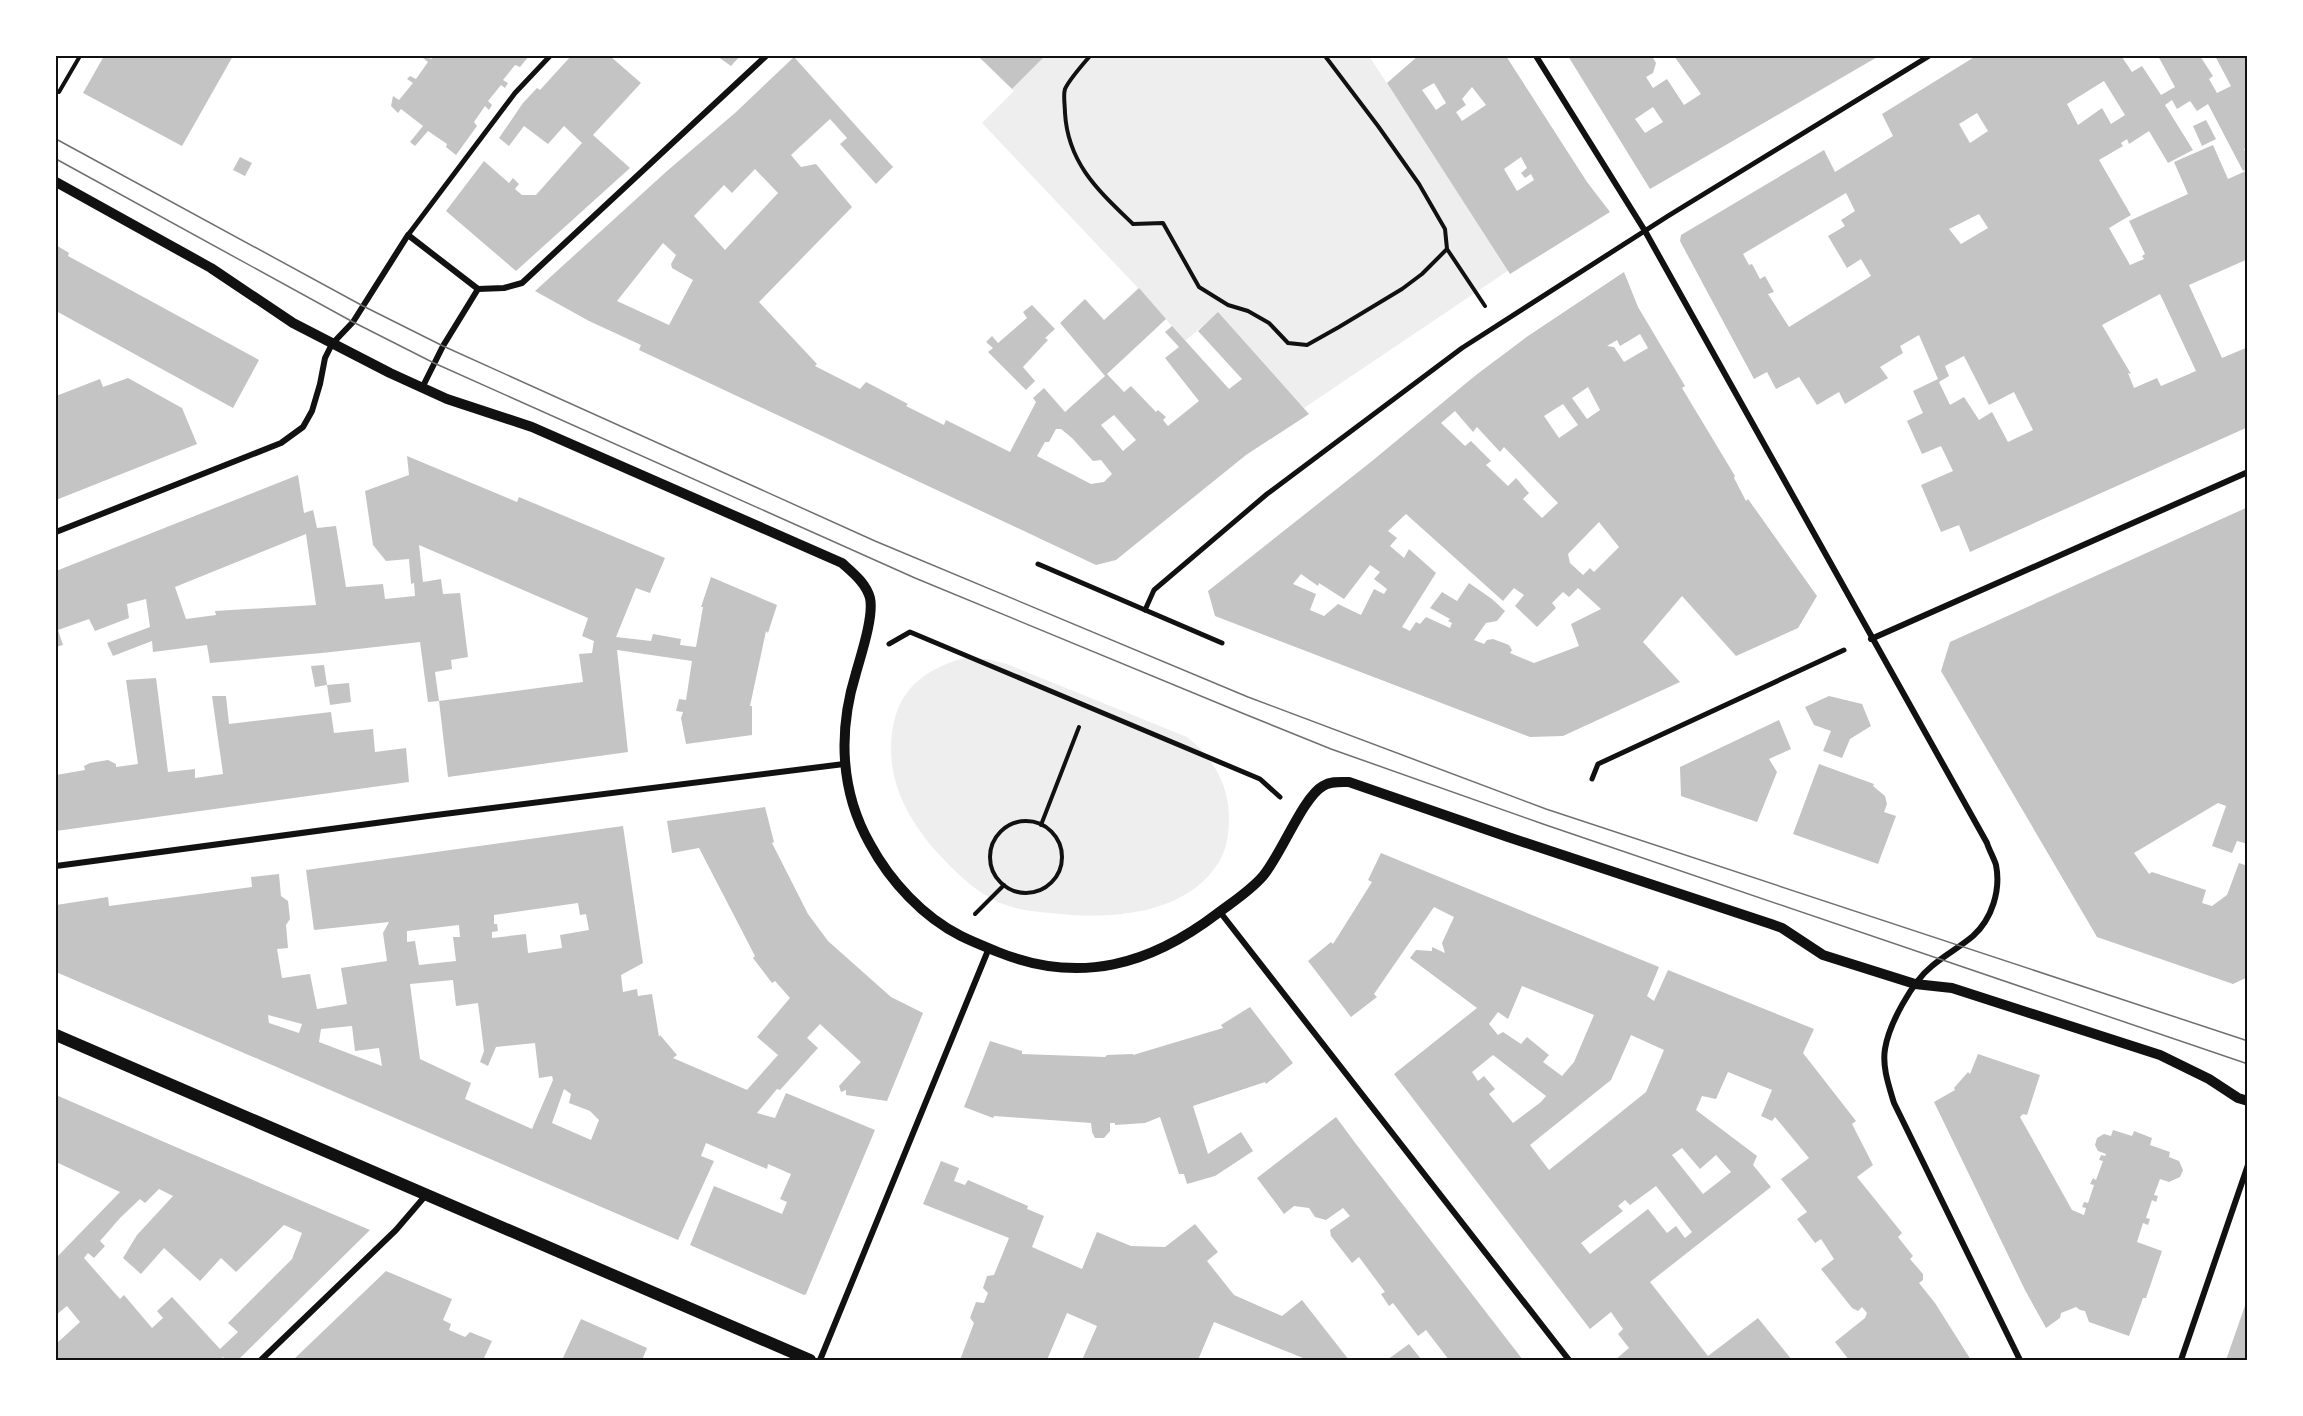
<svg xmlns="http://www.w3.org/2000/svg" width="2303" height="1416" font-family="Karla,sans-serif">
<style>
.green{fill:#eee}
.building{fill:#c4c4c4;fill-rule:evenodd}
.lines{fill:none;stroke-linecap:round;stroke-linejoin:round}
.path{stroke:#111;stroke-width:4}
.pedestrian{stroke:#111;stroke-width:5}
.minor{stroke:#111;stroke-width:6}
.tertiary{stroke:#111;stroke-width:10}
.secondary{stroke:#111;stroke-width:12}
.tram{stroke:#707070;stroke-width:1.5}
.neatline{fill:none;stroke:#111;stroke-width:2}
</style>
<rect width="100%" height="100%" fill="#fff"/>
<g class="green">
<polygon points="1045,56 1369,56 1509,270 1304,408 1218,313 1185,341 1138,288 982,123 1014,91 1012,89"/>
<path d="M 963,658 L 987,659 L 1007,664 L 1187,737 C 1212,757 1227,781 1229,814 C 1229,830 1228,847 1219,862 C 1186,916 1107,920 1051,913 C 1036,912 1020,910 1006,905 C 979,896 954,871 935,850 C 910,821 891,788 891,749 C 892,697 915,673 963,658 Z"/>
</g>
<g class="building">
<polygon points="104,56 233,56 182,146 83,93"/>
<polygon points="425,56 431,59 434,56 529,56 520,67 515,65 503,80 508,83 505,88 501,85 488,101 492,105 489,110 485,106 474,122 477,126 456,155 446,147 447,144 428,131 415,146 410,142 423,126 401,109 398,113 391,106 393,96 399,100 413,83 407,79 410,76 416,79 428,62 423,58"/>
<polygon points="571,56 610,56 641,83 593,135 630,168 516,271 446,211 484,161 509,183 513,178 519,184 515,189 522,195 536,195 582,143 564,126 548,144 524,126 509,146 499,138 523,103 537,88 540,90"/>
<polygon points="717,56 740,56 731,66"/>
<polygon points="978,56 1045,56 1012,89"/>
<path d="M 1418,56 L 1506,56 L 1587,182 L 1610,212 L 1510,274 L 1387,83 ZM 1434,83 L 1446,103 L 1436,110 L 1422,90 ZM 1472,87 L 1486,105 L 1462,121 L 1456,112 L 1466,105 L 1462,99 ZM 1521,157 L 1527,168 L 1521,173 L 1525,178 L 1531,174 L 1534,180 L 1517,191 L 1504,169 Z"/>
<path d="M 1568,56 L 1652,56 L 1656,63 L 1653,73 L 1646,77 L 1653,88 L 1667,79 L 1684,105 L 1701,94 L 1674,56 L 1879,56 L 1650,189 ZM 1653,107 L 1663,122 L 1645,133 L 1635,119 Z"/>
<path d="M 1976,56 L 2125,56 L 2122,57 L 2132,72 L 2142,66 L 2161,95 L 2175,87 L 2158,56 L 2200,56 L 2213,76 L 2209,79 L 2217,93 L 2231,86 L 2215,56 L 2227,56 L 2229,58 L 2233,56 L 2248,56 L 2248,147 L 2244,149 L 2248,156 L 2248,169 L 2243,171 L 2208,104 L 2197,111 L 2190,101 L 2177,109 L 2172,100 L 2165,105 L 2193,150 L 2168,163 L 2149,131 L 2129,144 L 2127,139 L 2121,143 L 2123,146 L 2099,160 L 2131,215 L 2109,228 L 2130,265 L 2144,259 L 2142,256 L 2145,254 L 2129,221 L 2188,194 L 2174,162 L 2213,145 L 2228,179 L 2248,170 L 2248,259 L 2189,285 L 2222,358 L 2248,347 L 2248,427 L 1970,552 L 1959,525 L 1941,532 L 1921,485 L 1953,471 L 1941,446 L 1922,454 L 1907,421 L 1923,413 L 1913,391 L 1938,379 L 1919,335 L 1900,346 L 1903,353 L 1880,367 L 1888,378 L 1845,404 L 1839,392 L 1817,405 L 1799,377 L 1776,389 L 1767,372 L 1754,379 L 1680,241 L 1681,235 L 1824,150 L 1835,172 L 1893,136 L 1882,114 ZM 2104,81 L 2125,115 L 2111,124 L 2102,108 L 2078,125 L 2067,104 ZM 1977,113 L 1988,131 L 1970,143 L 1959,124 ZM 1846,193 L 1855,211 L 1841,220 L 1845,226 L 1828,236 L 1847,268 L 1861,259 L 1871,276 L 1789,327 L 1768,294 L 1774,292 L 1765,276 L 1760,279 L 1752,264 L 1749,265 L 1743,254 ZM 1979,214 L 1988,228 L 1961,244 L 1949,229 ZM 2160,294 L 2196,371 L 2161,386 L 2157,378 L 2134,388 L 2128,373 L 2131,374 L 2102,325 ZM 1964,356 L 1989,405 L 2014,392 L 2033,430 L 2008,442 L 1992,412 L 1979,420 L 1964,397 L 1950,405 L 1939,382 L 1949,376 L 1945,366 Z"/>
<path d="M 794,57 L 893,167 L 876,184 L 840,144 L 847,138 L 830,119 L 791,155 L 801,167 L 816,164 L 852,207 L 759,302 L 817,364 L 815,366 L 860,389 L 866,382 L 908,404 L 906,406 L 944,425 L 946,420 L 1010,452 L 1036,402 L 1033,398 L 1044,388 L 1065,412 L 1105,376 L 1060,323 L 1085,299 L 1104,320 L 1139,288 L 1166,319 L 1107,374 L 1124,392 L 1131,386 L 1156,412 L 1158,410 L 1166,417 L 1163,420 L 1168,426 L 1199,401 L 1165,358 L 1179,347 L 1165,332 L 1172,326 L 1229,389 L 1242,379 L 1198,331 L 1218,312 L 1309,414 L 1246,455 L 1116,560 L 1096,565 L 639,350 L 641,345 L 589,321 L 535,291 L 667,171 L 735,113 ZM 755,169 L 778,193 L 725,250 L 694,216 L 724,185 L 732,193 ZM 663,243 L 676,255 L 671,264 L 672,268 L 693,280 L 669,325 L 617,301 ZM 1114,415 L 1136,440 L 1123,451 L 1101,425 ZM 1056,429 L 1061,429 L 1072,438 L 1093,461 L 1101,460 L 1112,474 L 1104,482 L 1091,484 L 1037,456 L 1045,442 L 1049,442 Z"/>
<polygon points="2206,120 2216,139 2202,146 2193,126"/>
<polygon points="240,157 252,163 245,176 233,170"/>
<polygon points="56,245 69,253 68,256 259,360 233,408 56,311"/>
<path d="M 1624,272 L 1638,307 L 1685,386 L 1682,388 L 1735,476 L 1734,478 L 1746,501 L 1748,499 L 1817,596 L 1798,628 L 1736,656 L 1682,596 L 1643,642 L 1680,682 L 1563,736 L 1530,737 L 1215,616 L 1208,591 L 1372,461 L 1476,375 L 1528,336 ZM 1640,334 L 1648,348 L 1624,362 L 1614,347 L 1607,346 L 1617,340 L 1620,346 ZM 1588,387 L 1600,410 L 1587,419 L 1572,398 ZM 1563,404 L 1578,425 L 1559,438 L 1544,416 ZM 1455,411 L 1473,432 L 1477,427 L 1500,452 L 1504,447 L 1558,503 L 1542,518 L 1523,499 L 1529,493 L 1516,478 L 1508,486 L 1486,465 L 1491,461 L 1471,441 L 1465,446 L 1441,423 ZM 1406,514 L 1503,601 L 1514,588 L 1524,595 L 1515,606 L 1537,627 L 1556,608 L 1552,603 L 1563,592 L 1569,597 L 1578,588 L 1601,609 L 1571,624 L 1579,646 L 1534,663 L 1510,653 L 1512,650 L 1509,645 L 1493,639 L 1487,640 L 1484,644 L 1474,640 L 1486,623 L 1497,621 L 1505,611 L 1492,599 L 1469,583 L 1457,601 L 1442,592 L 1430,608 L 1450,619 L 1448,621 L 1452,623 L 1450,628 L 1426,617 L 1420,624 L 1416,622 L 1410,631 L 1402,627 L 1436,573 L 1409,549 L 1404,558 L 1390,546 L 1397,538 L 1388,531 ZM 1599,522 L 1619,547 L 1594,572 L 1590,568 L 1583,575 L 1570,563 L 1568,554 ZM 1370,565 L 1380,572 L 1374,579 L 1387,589 L 1384,594 L 1374,589 L 1361,615 L 1338,604 L 1324,616 L 1310,610 L 1316,594 L 1293,584 L 1301,574 L 1318,586 L 1319,583 L 1344,599 Z"/>
<polygon points="1032,305 1055,329 1045,338 1048,340 1023,367 1035,381 1026,390 988,352 993,348 986,342 992,336 998,343 1027,318 1023,312"/>
<polygon points="128,378 182,408 197,444 56,500 56,396 100,379 103,387"/>
<path d="M 407,456 L 517,502 L 519,497 L 665,558 L 650,593 L 636,588 L 616,637 L 651,641 L 653,634 L 681,639 L 680,645 L 696,647 L 703,607 L 701,607 L 711,577 L 777,605 L 768,633 L 766,631 L 750,706 L 752,706 L 752,735 L 686,744 L 681,718 L 683,712 L 676,711 L 679,699 L 686,700 L 692,661 L 617,650 L 628,752 L 448,777 L 439,701 L 583,682 L 579,654 L 592,653 L 594,641 L 582,636 L 588,618 L 419,545 L 423,582 L 441,579 L 443,594 L 460,593 L 468,657 L 451,660 L 452,669 L 435,672 L 439,701 L 428,702 L 420,642 L 322,653 L 210,663 L 207,645 L 153,652 L 152,641 L 113,656 L 107,643 L 150,627 L 146,599 L 127,604 L 129,618 L 95,631 L 89,619 L 58,630 L 63,645 L 56,647 L 56,571 L 298,475 L 304,513 L 313,510 L 317,528 L 336,526 L 346,587 L 383,584 L 385,599 L 415,596 L 414,583 L 411,584 L 409,559 L 386,561 L 373,545 L 365,491 L 409,475 ZM 306,534 L 316,605 L 215,611 L 216,615 L 186,619 L 175,587 Z"/>
<polygon points="2248,507 2248,844 2237,841 2232,853 2212,846 2226,806 2218,803 2134,853 2149,874 2152,872 2206,890 2202,903 2212,906 2227,895 2239,863 2248,866 2248,977 2233,984 2097,937 1941,671 1950,642"/>
<polygon points="324,665 327,685 315,687 311,666"/>
<polygon points="156,678 168,772 195,769 195,778 223,774 212,696 226,696 229,724 331,712 334,733 373,729 375,752 406,748 409,782 56,831 56,775 85,770 84,766 90,763 108,760 116,764 116,767 138,764 126,680"/>
<polygon points="349,683 351,702 330,705 327,685"/>
<polygon points="1829,696 1862,704 1871,726 1850,739 1842,758 1823,751 1831,731 1814,725 1805,707"/>
<polygon points="1779,720 1791,749 1769,759 1777,772 1757,822 1681,796 1680,767"/>
<polygon points="1819,764 1874,784 1873,786 1885,796 1887,804 1884,812 1896,816 1878,864 1793,834"/>
<path d="M 765,807 L 774,842 L 772,843 L 808,914 L 828,941 L 891,997 L 923,1013 L 887,1101 L 846,1095 L 846,1090 L 841,1092 L 839,1086 L 861,1062 L 820,1024 L 807,1038 L 818,1048 L 780,1090 L 777,1089 L 757,1113 L 775,1118 L 786,1093 L 875,1130 L 806,1294 L 804,1295 L 690,1245 L 714,1186 L 782,1214 L 787,1202 L 780,1199 L 791,1174 L 768,1164 L 767,1169 L 706,1143 L 701,1156 L 714,1161 L 678,1240 L 56,972 L 56,905 L 108,897 L 109,906 L 252,887 L 251,877 L 279,874 L 281,896 L 288,901 L 290,919 L 286,925 L 288,948 L 277,949 L 282,978 L 310,974 L 317,1009 L 347,1004 L 341,968 L 387,961 L 383,933 L 389,922 L 314,930 L 306,870 L 623,826 L 643,963 L 621,975 L 623,992 L 637,989 L 638,996 L 652,994 L 659,1037 L 660,1035 L 677,1055 L 673,1058 L 747,1090 L 778,1055 L 757,1037 L 790,998 L 775,981 L 772,983 L 753,958 L 755,956 L 699,848 L 672,853 L 667,821 ZM 578,903 L 580,915 L 586,914 L 589,930 L 560,935 L 562,948 L 528,953 L 526,934 L 492,938 L 492,932 L 498,931 L 497,924 L 494,924 L 494,915 ZM 459,925 L 460,937 L 453,937 L 456,961 L 419,965 L 415,941 L 407,942 L 407,931 ZM 453,980 L 456,1006 L 478,1003 L 484,1051 L 480,1062 L 488,1066 L 496,1047 L 535,1043 L 539,1078 L 552,1076 L 553,1080 L 532,1129 L 465,1099 L 471,1083 L 420,1059 L 410,984 ZM 268,1015 L 302,1024 L 299,1033 L 269,1023 ZM 352,1026 L 355,1051 L 379,1048 L 382,1066 L 319,1042 L 321,1029 ZM 564,1089 L 571,1094 L 569,1103 L 590,1111 L 599,1120 L 591,1140 L 552,1123 Z"/>
<path d="M 1381,853 L 1659,967 L 1647,996 L 1654,1001 L 1668,970 L 1814,1029 L 1803,1053 L 1856,1121 L 1852,1124 L 1873,1165 L 1857,1177 L 1902,1233 L 1898,1237 L 1913,1256 L 1910,1259 L 1923,1274 L 1923,1280 L 1919,1283 L 1935,1303 L 1971,1360 L 1849,1360 L 1835,1342 L 1865,1318 L 1867,1313 L 1862,1307 L 1858,1311 L 1852,1308 L 1821,1269 L 1834,1259 L 1821,1239 L 1815,1243 L 1797,1219 L 1807,1212 L 1781,1179 L 1809,1158 L 1775,1117 L 1772,1121 L 1761,1116 L 1772,1090 L 1728,1072 L 1716,1099 L 1702,1096 L 1696,1110 L 1757,1156 L 1753,1165 L 1771,1187 L 1650,1282 L 1708,1356 L 1758,1318 L 1792,1360 L 1615,1360 L 1629,1348 L 1618,1334 L 1623,1329 L 1611,1312 L 1590,1329 L 1394,1074 L 1477,1008 L 1410,958 L 1416,950 L 1432,951 L 1432,947 L 1445,953 L 1442,943 L 1454,917 L 1434,907 L 1374,994 L 1377,997 L 1351,1017 L 1308,961 L 1331,942 L 1333,944 L 1372,882 L 1368,880 ZM 1522,986 L 1594,1015 L 1574,1062 L 1562,1076 L 1543,1062 L 1549,1055 L 1527,1037 L 1521,1044 L 1503,1032 L 1498,1035 L 1489,1024 L 1498,1012 L 1508,1019 ZM 1631,1035 L 1664,1050 L 1646,1092 L 1549,1170 L 1530,1145 L 1611,1080 ZM 1493,1055 L 1546,1096 L 1541,1102 L 1513,1123 L 1489,1094 L 1495,1089 L 1484,1076 L 1478,1081 L 1472,1072 ZM 1682,1148 L 1700,1169 L 1716,1155 L 1731,1172 L 1703,1194 L 1672,1155 ZM 1656,1186 L 1692,1232 L 1685,1238 L 1676,1226 L 1667,1233 L 1648,1209 L 1590,1254 L 1581,1243 L 1623,1211 L 1618,1206 L 1625,1200 L 1630,1205 Z"/>
<polygon points="1250,1007 1293,1063 1266,1084 1265,1082 1193,1106 1208,1154 1241,1132 1253,1151 1215,1176 1187,1184 1184,1174 1179,1174 1160,1117 1145,1123 1115,1125 1115,1123 1110,1123 1110,1131 1104,1138 1095,1138 1092,1132 1091,1123 994,1116 993,1118 964,1107 990,1041 1022,1051 1022,1054 1105,1057 1107,1055 1133,1054 1133,1055 1223,1028 1221,1025"/>
<polygon points="1978,1054 2040,1075 2027,1115 2023,1114 2020,1117 2072,1210 2084,1215 2086,1208 2082,1207 2084,1202 2088,1203 2094,1185 2090,1184 2093,1178 2096,1180 2103,1161 2099,1160 2101,1155 2105,1156 2106,1154 2098,1151 2095,1145 2097,1138 2104,1134 2111,1136 2113,1130 2132,1136 2134,1131 2152,1138 2150,1145 2170,1152 2169,1157 2179,1161 2183,1170 2180,1177 2169,1182 2160,1179 2154,1195 2158,1196 2156,1202 2152,1200 2146,1218 2150,1219 2148,1225 2143,1223 2137,1242 2162,1251 2146,1298 2143,1298 2129,1336 2089,1322 2085,1311 2080,1310 2076,1307 2061,1313 2060,1318 2046,1328 2025,1290 1934,1102 1955,1090 1954,1088 1968,1072 1970,1074"/>
<path d="M 56,1095 L 185,1151 L 370,1230 L 238,1360 L 226,1360 L 223,1357 L 219,1360 L 56,1360 L 56,1344 L 80,1322 L 67,1306 L 56,1315 L 56,1258 L 120,1192 L 56,1162 ZM 159,1189 L 173,1196 L 137,1235 L 123,1258 L 141,1274 L 164,1248 L 200,1281 L 221,1258 L 236,1272 L 284,1225 L 302,1233 L 292,1259 L 228,1323 L 238,1332 L 220,1349 L 172,1297 L 157,1311 L 163,1318 L 152,1328 L 124,1295 L 120,1299 L 84,1258 L 88,1253 L 94,1258 L 105,1246 L 100,1241 L 120,1218 L 140,1199 L 145,1203 Z"/>
<polygon points="1336,1117 1356,1144 1523,1360 1449,1360 1426,1330 1418,1336 1393,1303 1389,1306 1381,1294 1385,1292 1359,1257 1352,1263 1331,1236 1330,1230 1350,1216 1343,1208 1326,1220 1315,1217 1309,1208 1294,1206 1284,1214 1257,1178"/>
<polygon points="941,1161 959,1168 954,1181 965,1185 968,1180 1028,1206 1027,1209 1044,1216 1032,1247 1082,1269 1097,1232 1131,1246 1165,1247 1195,1224 1218,1252 1207,1261 1234,1295 1282,1316 1302,1300 1349,1360 1308,1360 1214,1322 1198,1360 1082,1360 1097,1326 1067,1313 1047,1360 960,1360 974,1323 970,1318 976,1302 984,1303 988,1293 983,1288 987,1276 994,1275 1009,1238 923,1204"/>
<polygon points="386,1271 452,1299 443,1320 451,1324 449,1330 465,1337 470,1332 492,1341 483,1360 293,1360"/>
<polygon points="2247,1300 2248,1360 2226,1360"/>
<polygon points="581,1319 647,1348 642,1360 562,1360"/>
<polygon points="1409,1344 1421,1359 1387,1360"/>
</g>
<g class="lines">
<g class="path">
<path d="M 1090,56 C 1083,64 1069,80 1065,89 C 1063,95 1065,106 1065,113 C 1068,164 1099,191 1133,224 L 1163,223 L 1199,287 L 1228,305 L 1248,311 L 1269,323 L 1288,343 L 1307,345 L 1339,327 L 1402,289 L 1422,274 L 1447,249 L 1445,229 L 1419,184 L 1378,126 L 1325,56"/>
<polyline points="59,92 80,56"/>
<polyline points="1447,249 1485,306"/>
<circle cx="1026" cy="857" r="36"/>
<polyline points="1041,825 1079,727"/>
<polyline points="975,914 1004,885"/>
</g>
<g class="pedestrian">
<polyline points="408,235 515,93 550,56"/>
<polyline points="1038,564 1222,643"/>
<polyline points="1145,610 1154,590 1267,494 1462,348 1668,216 1929,56"/>
<polyline points="889,644 910,632 1260,779 1280,797"/>
<polyline points="1592,779 1598,764 1844,650"/>
</g>
<g class="minor">
<path d="M 1536,56 L 1645,231 L 1987,843 C 1989,850 1994,858 1996,865 C 2001,890 1992,919 1973,936 C 1960,947 1945,955 1932,966 C 1912,982 1889,1024 1885,1049 C 1882,1067 1889,1086 1894,1103 L 2020,1360"/>
<polyline points="422,388 443,346 478,289"/>
<polyline points="56,532 281,443 303,427 312,411 320,384 325,358 332,344 353,322 408,235 478,289 504,288 522,283 766,56"/>
<polyline points="1871,639 2248,472"/>
<polyline points="56,866 428,816 844,764"/>
<polyline points="1220,912 1569,1360"/>
<polyline points="261,1360 396,1230 426,1195"/>
<polyline points="820,1360 989,948"/>
<polyline points="2181,1360 2248,1165"/>
</g>
<path class="tertiary" d="M 56,182 L 211,268 L 293,323 L 390,373 L 447,399 L 532,427 L 842,563 C 853,573 866,583 870,598 C 874,616 861,655 856,673 C 838,731 840,791 870,844 C 890,881 923,917 961,936 C 973,942 986,947 998,952 C 1080,985 1150,965 1218,913 C 1234,901 1250,891 1263,876 C 1281,855 1303,797 1323,786 C 1331,781 1340,782 1349,782 L 1508,837 L 1771,924 L 1782,928 L 1823,955 L 1915,984 L 1952,988 L 2160,1055 L 2209,1079 L 2238,1098 L 2248,1101"/>
<polyline class="secondary" points="56,1035 810,1360"/>
<g class="tram">
<polyline points="56,139 363,306 443,346 875,541 1248,697 1546,809 2248,1041"/>
<polyline points="56,159 353,322 434,363 915,578 1242,713 1331,749 1543,824 2248,1064"/>
</g>
</g>
<rect width="2303" height="1416" fill="none" stroke="#ffffff" stroke-width="114"/>
<rect x="57" y="57" width="2189" height="1302" class="neatline"/>
</svg>
